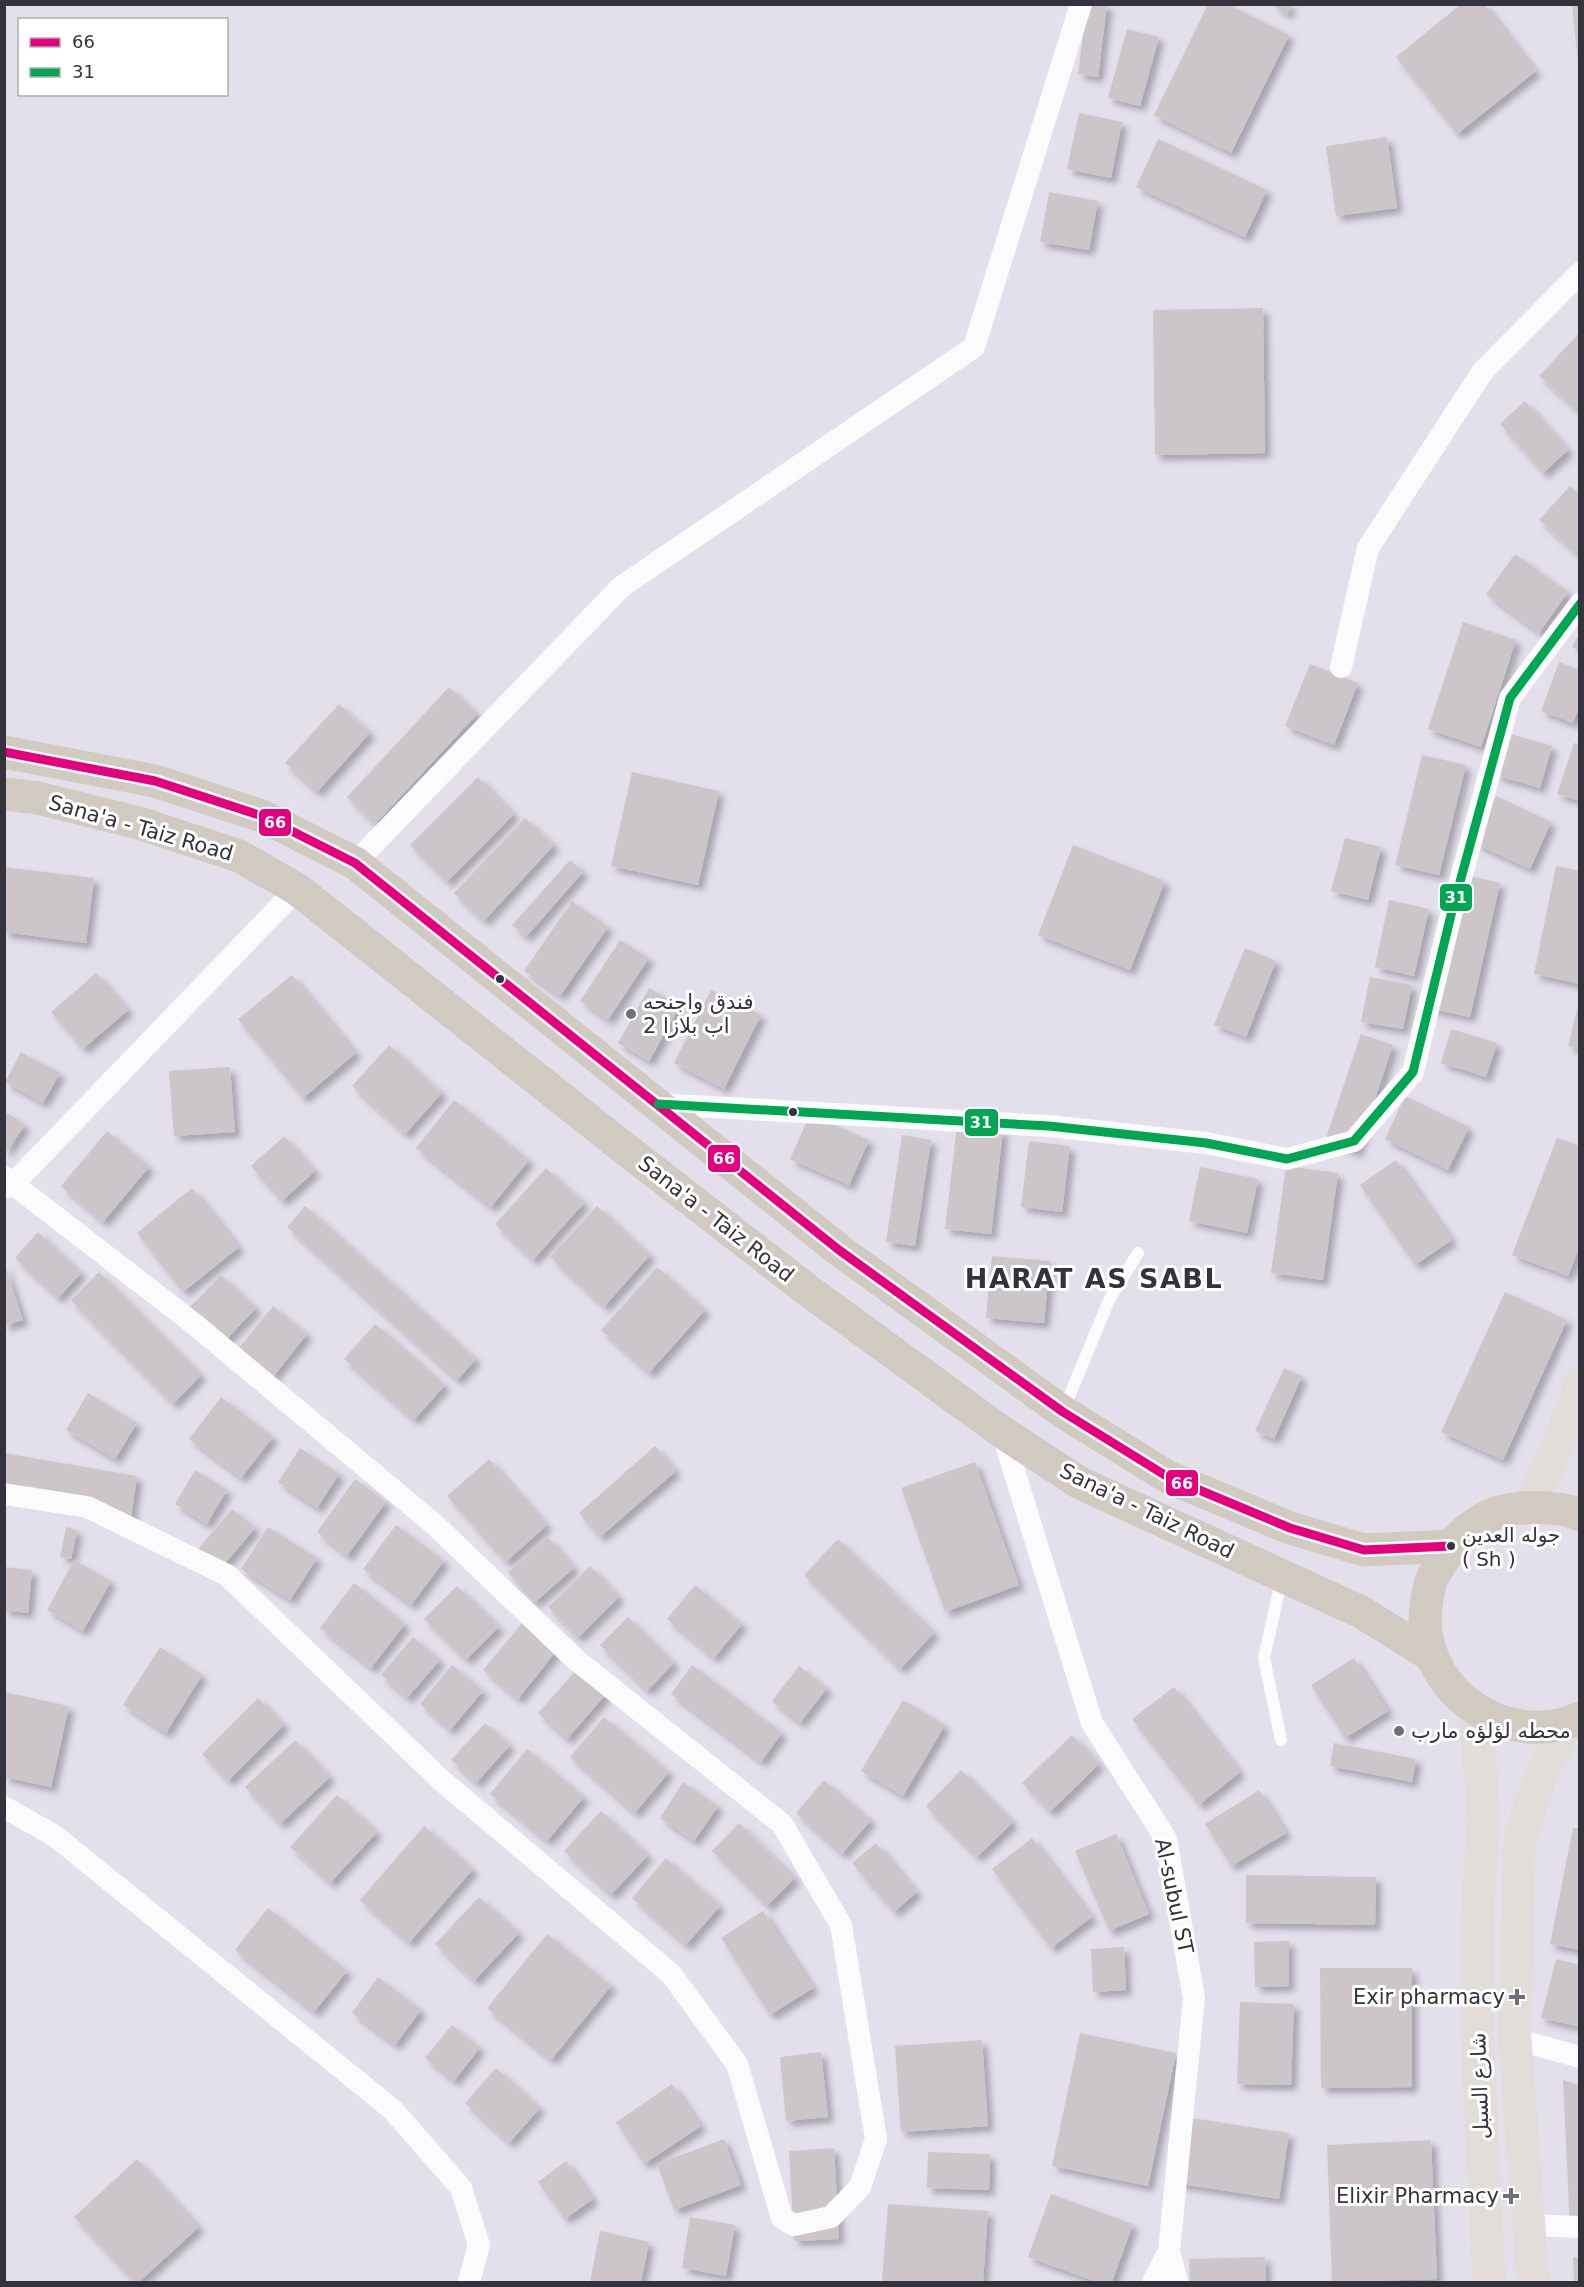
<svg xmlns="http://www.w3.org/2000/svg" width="1584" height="2287" font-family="'DejaVu Sans','Noto Naskh Arabic',sans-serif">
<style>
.building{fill:#ccc6ca;filter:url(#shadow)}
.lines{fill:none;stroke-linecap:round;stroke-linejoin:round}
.lane{stroke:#fbfafc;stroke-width:12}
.street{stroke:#fbfafc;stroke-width:22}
.primary{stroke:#e2ddd8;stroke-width:33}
.highway{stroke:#d0cac1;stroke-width:33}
.bus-1-casing{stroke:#fff;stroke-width:14}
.bus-2-casing{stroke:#fff;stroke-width:14}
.bus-1{stroke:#e5007d;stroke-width:9}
.bus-2{stroke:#00a651;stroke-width:9}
.bus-dot{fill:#34323b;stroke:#fff;stroke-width:2}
.poi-dot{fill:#716f79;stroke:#fff;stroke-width:2}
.labels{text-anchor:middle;stroke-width:6;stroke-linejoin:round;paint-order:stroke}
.bus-label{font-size:20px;fill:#34323b;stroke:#fff;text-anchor:start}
.street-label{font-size:21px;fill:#34323b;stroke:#fff}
.poi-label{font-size:21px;fill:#34323b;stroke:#fff;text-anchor:start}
.district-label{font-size:27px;font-weight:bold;letter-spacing:1.5px;fill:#34323b;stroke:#fff}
.line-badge{stroke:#fff;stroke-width:2}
.badge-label{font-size:16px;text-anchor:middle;font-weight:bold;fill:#fff}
</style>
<defs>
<filter id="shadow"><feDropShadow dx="5.5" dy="5.5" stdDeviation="3" flood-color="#0004"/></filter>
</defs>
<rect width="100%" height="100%" fill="#e3e0ec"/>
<g class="building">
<polygon points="1087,4 1107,4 1098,77 1078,74"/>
<polygon points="1208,4 1227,4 1289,35 1231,153 1154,115"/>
<polygon points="1271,4 1292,4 1287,14"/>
<polygon points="1461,4 1484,4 1536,71 1457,134 1396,57"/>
<polygon points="1572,4 1580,4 1580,62 1578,62"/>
<polygon points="1127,29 1159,37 1140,106 1108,98"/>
<polygon points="1079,113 1122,122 1111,178 1067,169"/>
<polygon points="1387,137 1397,208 1336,216 1326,146"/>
<polygon points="1158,139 1267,190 1245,237 1136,187"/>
<polygon points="1049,192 1098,201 1089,250 1040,242"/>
<polygon points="1263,308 1265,453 1155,455 1153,310"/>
<polygon points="1580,332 1580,413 1539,376"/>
<polygon points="1525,401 1568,450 1543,473 1500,424"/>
<polygon points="1570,486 1580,495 1580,557 1539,520"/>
<polygon points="1515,554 1568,592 1539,633 1486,594"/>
<polygon points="1463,622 1516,640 1481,747 1428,729"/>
<polygon points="1580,633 1580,651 1572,647"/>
<polygon points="1559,662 1580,670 1580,705 1573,723 1541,711"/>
<polygon points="1310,664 1358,683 1334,745 1285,726"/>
<polygon points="449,687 477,714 375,824 347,797"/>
<polygon points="339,704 370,733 317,792 285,763"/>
<polygon points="1507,733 1552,746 1540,788 1495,775"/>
<polygon points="1574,743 1580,745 1580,801 1557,794"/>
<polygon points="1422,755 1466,765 1439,875 1395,865"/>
<polygon points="632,772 719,791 698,885 611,866"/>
<polygon points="478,777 514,814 447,882 410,845"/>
<polygon points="1496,796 1551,822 1530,869 1474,843"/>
<polygon points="525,818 554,845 484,921 454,893"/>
<polygon points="1345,838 1381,847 1368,900 1331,891"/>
<polygon points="1073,845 1165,881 1130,970 1038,935"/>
<polygon points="570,860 583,872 526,937 512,925"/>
<polygon points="1556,866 1580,871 1580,984 1534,974"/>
<polygon points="4,867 94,878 86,943 4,932"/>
<polygon points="1453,872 1500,883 1470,1017 1423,1007"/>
<polygon points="1389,900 1429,909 1414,976 1375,967"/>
<polygon points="572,901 608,927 560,996 524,971"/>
<polygon points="620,940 649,958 608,1020 580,1001"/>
<polygon points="1245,948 1276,961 1246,1037 1214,1025"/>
<polygon points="96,973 128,1010 83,1049 51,1012"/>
<polygon points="292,975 356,1053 303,1098 238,1019"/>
<polygon points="1370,977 1412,985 1403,1029 1361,1022"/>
<polygon points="649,988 680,1006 649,1061 618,1043"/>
<polygon points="711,990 761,1015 724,1089 674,1063"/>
<polygon points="1580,998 1580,1049 1568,1046"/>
<polygon points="1451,1029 1497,1043 1486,1077 1441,1063"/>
<polygon points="1361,1034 1393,1045 1357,1152 1325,1141"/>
<polygon points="389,1045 442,1093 405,1134 352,1086"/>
<polygon points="21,1052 60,1073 43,1103 5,1082"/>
<polygon points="230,1067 235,1132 174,1136 169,1071"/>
<polygon points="1405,1096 1469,1127 1448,1170 1385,1139"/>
<polygon points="454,1100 529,1160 491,1207 416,1148"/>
<polygon points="4,1111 25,1125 7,1151 4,1150"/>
<polygon points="810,1114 869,1140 849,1185 790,1159"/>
<polygon points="957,1125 1003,1130 991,1234 945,1229"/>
<polygon points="107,1131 149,1167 103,1222 61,1186"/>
<polygon points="902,1135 931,1140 915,1246 886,1242"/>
<polygon points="284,1136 315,1171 282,1201 251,1166"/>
<polygon points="1557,1138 1580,1146 1580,1246 1568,1276 1512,1255"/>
<polygon points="1029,1141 1070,1146 1062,1212 1021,1207"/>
<polygon points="1396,1160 1452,1240 1415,1265 1360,1185"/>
<polygon points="1286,1166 1338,1173 1323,1280 1271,1273"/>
<polygon points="1200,1167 1258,1179 1247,1233 1189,1221"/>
<polygon points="546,1168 584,1203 533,1260 495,1224"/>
<polygon points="192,1188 239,1247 183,1292 137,1233"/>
<polygon points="305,1206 476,1359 457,1380 287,1227"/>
<polygon points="597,1206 650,1255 604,1307 550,1257"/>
<polygon points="38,1232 81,1273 58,1298 15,1258"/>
<polygon points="992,1256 1050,1261 1044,1323 986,1318"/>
<polygon points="4,1263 23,1320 4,1326"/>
<polygon points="657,1267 705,1310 649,1373 601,1330"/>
<polygon points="99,1272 201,1375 173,1404 71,1300"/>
<polygon points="221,1275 256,1308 222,1344 187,1310"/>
<polygon points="1505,1292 1567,1320 1503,1460 1441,1432"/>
<polygon points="273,1306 307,1334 273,1377 238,1349"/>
<polygon points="375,1324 445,1385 414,1420 344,1359"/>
<polygon points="1284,1368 1302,1376 1274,1439 1255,1431"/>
<polygon points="88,1393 137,1423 115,1459 66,1430"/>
<polygon points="221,1397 273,1437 241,1478 189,1439"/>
<polygon points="655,1446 676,1471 600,1537 579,1513"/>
<polygon points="300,1448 339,1474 317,1508 278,1482"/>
<polygon points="4,1453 137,1476 131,1517 4,1496"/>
<polygon points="489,1459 547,1525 506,1562 447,1496"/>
<polygon points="975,1462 1019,1585 945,1612 901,1488"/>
<polygon points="195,1470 227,1490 207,1524 175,1504"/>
<polygon points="355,1479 386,1502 347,1556 317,1532"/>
<polygon points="232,1509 255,1528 217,1573 194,1554"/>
<polygon points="396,1525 444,1561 411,1605 363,1569"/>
<polygon points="66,1527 77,1530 71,1559 60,1557"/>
<polygon points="268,1527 317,1558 290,1600 241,1569"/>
<polygon points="548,1537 574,1568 534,1603 508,1572"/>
<polygon points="838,1539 934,1633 900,1669 804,1575"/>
<polygon points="74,1560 111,1581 83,1631 47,1610"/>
<polygon points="590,1566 619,1597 578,1638 548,1607"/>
<polygon points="4,1567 32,1570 28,1613 4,1610"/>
<polygon points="354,1583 405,1624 371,1668 320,1628"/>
<polygon points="695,1585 742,1624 714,1658 667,1619"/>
<polygon points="457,1586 499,1627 466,1660 424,1619"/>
<polygon points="628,1617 674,1663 647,1691 600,1645"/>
<polygon points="523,1622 557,1650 518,1699 483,1670"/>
<polygon points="413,1637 440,1660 407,1698 381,1675"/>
<polygon points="160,1647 202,1675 166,1733 123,1705"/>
<polygon points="1354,1658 1388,1711 1345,1738 1311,1685"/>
<polygon points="452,1665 483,1691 450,1730 420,1704"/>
<polygon points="692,1665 782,1733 761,1762 671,1694"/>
<polygon points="799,1666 827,1688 800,1723 772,1701"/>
<polygon points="577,1669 606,1694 567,1739 538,1713"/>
<polygon points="1174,1687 1240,1772 1199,1805 1132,1719"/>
<polygon points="4,1692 69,1706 51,1787 4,1777"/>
<polygon points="258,1698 284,1725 228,1781 202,1754"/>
<polygon points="903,1700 945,1725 903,1796 861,1771"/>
<polygon points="604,1717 669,1772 635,1813 570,1757"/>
<polygon points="485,1723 510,1745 476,1783 451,1760"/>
<polygon points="1072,1735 1099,1764 1050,1812 1022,1783"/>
<polygon points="295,1740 330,1777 280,1824 245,1787"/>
<polygon points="1334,1743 1416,1759 1412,1782 1330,1766"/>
<polygon points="527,1749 584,1797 547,1841 490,1794"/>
<polygon points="961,1770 1013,1822 977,1857 926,1806"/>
<polygon points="824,1780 871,1820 842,1854 796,1813"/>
<polygon points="683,1782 718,1806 694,1841 660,1818"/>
<polygon points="1259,1790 1286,1833 1231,1866 1205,1824"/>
<polygon points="337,1795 377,1832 330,1883 290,1847"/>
<polygon points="601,1811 648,1855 611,1895 564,1851"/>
<polygon points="739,1823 795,1878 767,1906 712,1851"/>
<polygon points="424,1826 473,1869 409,1943 360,1900"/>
<polygon points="1573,1828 1580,1828 1580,1950 1550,1944"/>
<polygon points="1116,1834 1149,1914 1109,1931 1075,1851"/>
<polygon points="1032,1838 1092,1917 1051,1948 992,1869"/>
<polygon points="876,1843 917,1892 894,1912 852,1863"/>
<polygon points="666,1858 720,1906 686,1945 632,1898"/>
<polygon points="1246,1875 1376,1877 1375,1925 1246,1923"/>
<polygon points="479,1897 519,1933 474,1981 435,1944"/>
<polygon points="268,1908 347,1971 314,2012 235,1950"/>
<polygon points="763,1911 813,1988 770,2015 721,1938"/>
<polygon points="547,1934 611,1986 551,2060 487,2008"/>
<polygon points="1289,1941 1289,1986 1255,1987 1254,1942"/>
<polygon points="1124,1947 1126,1990 1093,1992 1091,1949"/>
<polygon points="1556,1959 1580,1965 1580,2027 1541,2018"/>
<polygon points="1320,1968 1412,1968 1412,2087 1321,2088"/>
<polygon points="378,1977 421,2010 395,2045 352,2013"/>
<polygon points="1240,2002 1294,2004 1291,2085 1237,2084"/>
<polygon points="452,2025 480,2048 454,2081 425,2058"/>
<polygon points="1080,2033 1176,2053 1148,2186 1052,2166"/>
<polygon points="982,2040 988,2126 901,2132 895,2046"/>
<polygon points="821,2052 828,2117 786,2121 780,2057"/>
<polygon points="496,2068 540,2108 509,2143 465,2103"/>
<polygon points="1563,2080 1580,2085 1580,2227 1570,2228"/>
<polygon points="672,2084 701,2126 644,2164 616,2122"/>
<polygon points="1185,2117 1289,2133 1279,2199 1175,2183"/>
<polygon points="724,2139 741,2185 674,2210 657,2164"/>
<polygon points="1431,2140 1437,2279 1332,2282 1327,2145"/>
<polygon points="834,2148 839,2239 794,2241 789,2151"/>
<polygon points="928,2152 990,2154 989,2190 927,2188"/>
<polygon points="137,2159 199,2227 139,2282 134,2282 74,2217"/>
<polygon points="566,2161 593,2199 565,2219 538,2182"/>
<polygon points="1051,2194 1133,2224 1112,2282 1097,2282 1028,2257"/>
<polygon points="888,2204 988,2211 983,2282 882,2281"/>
<polygon points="690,2217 735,2225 726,2276 682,2268"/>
<polygon points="600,2231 649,2242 641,2282 590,2282"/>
<polygon points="1265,2257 1266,2282 1190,2282 1189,2259"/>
<polygon points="1573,2257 1580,2257 1580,2282 1574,2282"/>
</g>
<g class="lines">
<g class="lane">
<polyline points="1063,1411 1110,1298 1138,1253"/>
<polyline points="1281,1740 1264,1658 1282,1577"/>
</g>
<g class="street">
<polyline points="1341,667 1368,548 1483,371 1580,273"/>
<polyline points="355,863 621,587 974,347 1081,4"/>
<polyline points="658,1104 1049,1126 1206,1143 1287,1159 1354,1141 1413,1072 1451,915 1510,698 1580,604"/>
<polyline points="4,1177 193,1323 435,1525 575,1659 782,1824 841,1925 876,2139 860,2187 831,2217 794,2225 782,2218 737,2064 671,1974 441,1780 227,1575 87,1507 4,1494"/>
<polyline points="4,1188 13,1184 297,889"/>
<polyline points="1002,1432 1092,1723 1166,1839 1194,1998 1169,2251 1177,2282"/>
<polyline points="4,1807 55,1836 393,2110 461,2188 479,2245 469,2282"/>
<polyline points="1515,2039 1580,2057"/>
<polyline points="1527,2225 1580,2227"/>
<polyline points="1153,2282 1169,2251"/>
</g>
<g class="primary">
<path d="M 1529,1505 C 1549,1466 1568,1427 1580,1383"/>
<polyline points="1475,1710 1484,1816 1477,1919 1477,2032 1489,2282"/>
<polyline points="1533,2282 1515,2039 1519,1848 1527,1815 1545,1766 1567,1724"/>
</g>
<g class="highway">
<polyline points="4,752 155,781 262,816 355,863 839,1250 1063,1412 1168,1477 1290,1528 1364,1550 1451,1546"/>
<polyline points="4,794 38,798 139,823 239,856 297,889 624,1148 806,1289 1002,1432 1080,1483 1361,1612 1432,1656"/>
<path d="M 1580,1515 C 1562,1506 1527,1506 1508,1510 C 1482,1515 1457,1534 1445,1557 C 1440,1565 1434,1573 1431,1581 C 1428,1592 1425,1610 1425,1622 C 1428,1698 1511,1749 1580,1718"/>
</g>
<defs>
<polyline id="bus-1" points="4,752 155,781 262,816 355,863 839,1250 1063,1412 1168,1477 1290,1528 1364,1550 1451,1546"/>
<polyline id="bus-2" points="658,1104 1049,1126 1206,1143 1287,1159 1354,1141 1413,1072 1451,915 1510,698 1580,604"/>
</defs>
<use href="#bus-1" class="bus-1-casing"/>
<use href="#bus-2" class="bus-2-casing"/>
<use href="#bus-1" class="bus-1"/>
<use href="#bus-2" class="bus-2"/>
</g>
<g class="bus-dot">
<circle cx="500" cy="979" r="5"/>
<circle cx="793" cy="1112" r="5"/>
<circle cx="1451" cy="1546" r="5"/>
</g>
<g class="poi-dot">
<circle cx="631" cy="1014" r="6"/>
<circle cx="1399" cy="1731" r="6"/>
<path d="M1514 1988h6v6h6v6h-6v6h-6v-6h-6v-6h6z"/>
<path d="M1508 2187h6v6h6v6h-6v6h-6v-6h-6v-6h6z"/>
</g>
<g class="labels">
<g class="bus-label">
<text x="1462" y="1542">جوله العدين<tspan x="1462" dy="24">( Sh )</tspan></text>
</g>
<g class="street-label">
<text transform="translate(141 828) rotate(16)" y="7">Sana'a - Taiz Road</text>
<text transform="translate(716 1219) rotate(38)" y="7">Sana'a - Taiz Road</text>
<text transform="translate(1147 1511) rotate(26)" y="7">Sana'a - Taiz Road</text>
<text transform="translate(1174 1896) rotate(78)" y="7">Al-subul ST</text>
<text transform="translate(1480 2086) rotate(-92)" y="7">شارع السبل</text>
</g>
<g class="poi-label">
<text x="643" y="1009">فندق واجنحه<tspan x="643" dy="24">اب بلازا 2</tspan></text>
<text x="1411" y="1738">محطه لؤلؤه مارب</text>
<text x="1505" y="2004" text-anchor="end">Exir pharmacy</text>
<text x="1499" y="2203" text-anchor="end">Elixir Pharmacy</text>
</g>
<g class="district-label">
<text x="1094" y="1288">HARAT AS SABL</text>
</g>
</g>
<g class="line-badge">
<rect x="258" y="808" width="34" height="29" rx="6" fill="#e5007d"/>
<rect x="1439" y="883" width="34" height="29" rx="6" fill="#00a651"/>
<rect x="964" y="1108" width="35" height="29" rx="6" fill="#00a651"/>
<rect x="707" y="1144" width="34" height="29" rx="6" fill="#e5007d"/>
<rect x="1165" y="1469" width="34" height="28" rx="6" fill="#e5007d"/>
</g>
<g class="badge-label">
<text x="275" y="828">66</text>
<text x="1456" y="903">31</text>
<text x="981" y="1128">31</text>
<text x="724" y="1164">66</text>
<text x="1182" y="1489">66</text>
</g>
<rect width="1584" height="2287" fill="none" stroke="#34323b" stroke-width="12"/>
<rect x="18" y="18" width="210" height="78" fill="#ffffff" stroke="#aeadb1" stroke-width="1.5"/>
<rect x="30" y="38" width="30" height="9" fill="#e5007d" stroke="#aeadb1" stroke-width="1.5"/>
<text x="72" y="48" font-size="18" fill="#34323b">66</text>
<rect x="30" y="68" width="30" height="9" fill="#00a651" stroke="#aeadb1" stroke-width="1.5"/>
<text x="72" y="78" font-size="18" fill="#34323b">31</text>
</svg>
